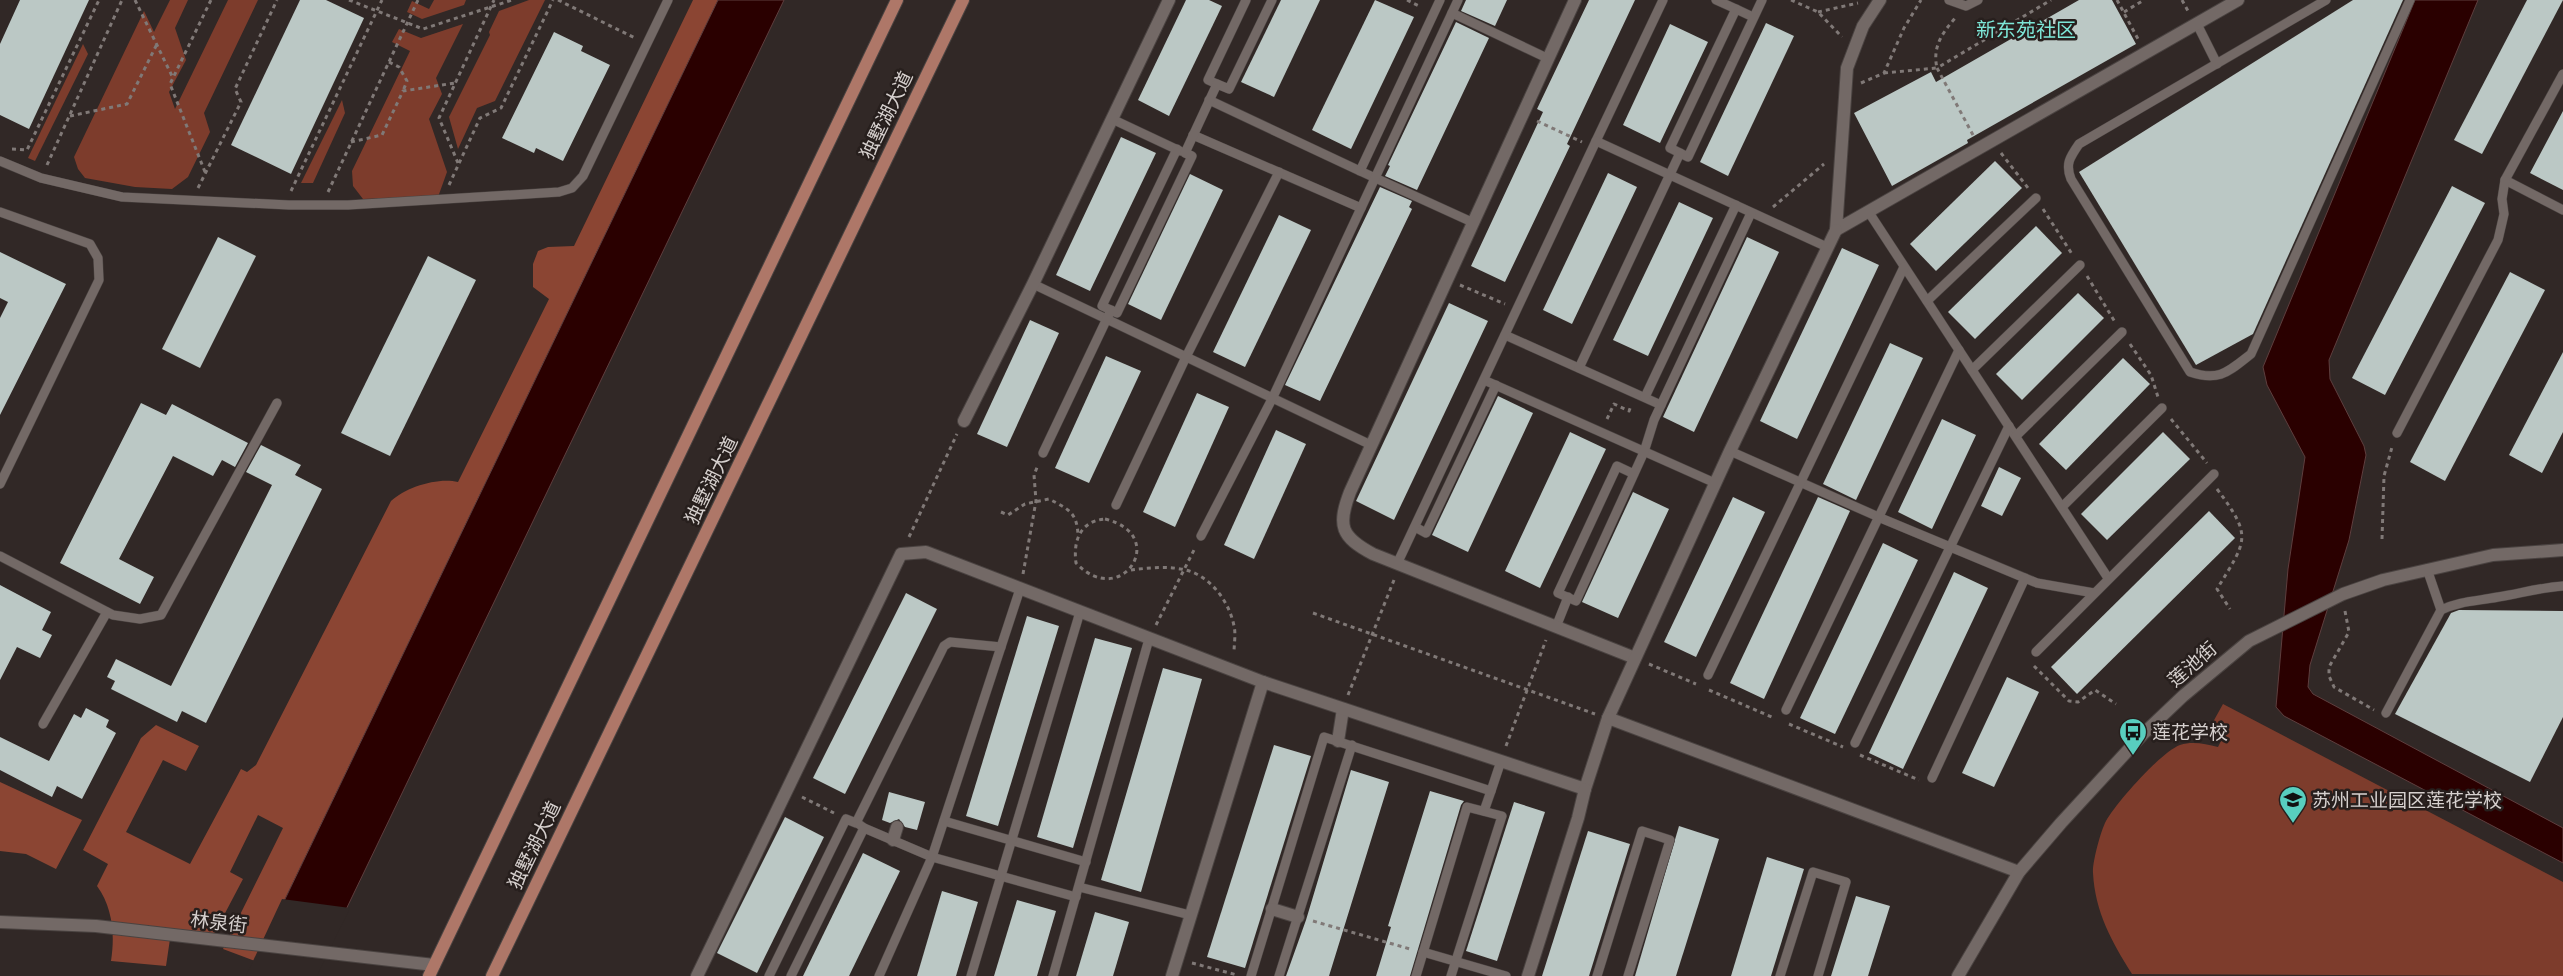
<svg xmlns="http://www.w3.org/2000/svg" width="2563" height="976" font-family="Cabin,'Noto Sans SC',sans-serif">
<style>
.green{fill:#7d3c2c}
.forest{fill:#8b4533}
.water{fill:#2a0000;stroke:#5e3e3e}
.pier{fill:#312826}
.building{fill:#bbc8c5}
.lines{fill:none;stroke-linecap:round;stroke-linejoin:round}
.service-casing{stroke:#4a4341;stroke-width:10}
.minor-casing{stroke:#4a4341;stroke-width:14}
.secondary-casing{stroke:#4a4341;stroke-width:14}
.primary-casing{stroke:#4a4341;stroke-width:14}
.path{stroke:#807977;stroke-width:3;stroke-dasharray:4 4;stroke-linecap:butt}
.service{stroke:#736966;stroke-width:9}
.minor{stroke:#736966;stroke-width:12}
.secondary{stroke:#736966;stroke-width:12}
.primary{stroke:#ae7768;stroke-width:12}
.labels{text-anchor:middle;stroke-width:5;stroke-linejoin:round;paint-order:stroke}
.street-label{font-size:19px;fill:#d6d0ce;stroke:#271f1d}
.poi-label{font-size:19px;fill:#d6d0ce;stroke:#271f1d;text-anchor:start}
.neighbourhood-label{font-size:20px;fill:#7de6d7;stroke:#271f1d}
</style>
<rect width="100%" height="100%" fill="#312826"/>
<g class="green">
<polygon points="170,0 188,0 175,28 186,60 169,92 175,109 228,0 258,0 204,113 210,132 188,177 172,189 135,187 85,178 78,169 74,157 144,11 154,32"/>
<polygon points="434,0 466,0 464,5 422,19 407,12 412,1 429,9"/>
<polygon points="529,0 545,0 495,101 477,108 458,149 449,117 490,35 489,32 499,11"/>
<polygon points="463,24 436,78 442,94 429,119 447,172 438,197 363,199 353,186 352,171 410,51 392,42 399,29 421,38"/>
<polygon points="83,44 88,54 35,161 28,158"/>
<polygon points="342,100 345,113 313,183 301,183"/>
<path d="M 2223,704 L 2563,882 L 2563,976 L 2132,974 C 2112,942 2095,912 2093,873 C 2092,863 2101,830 2106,821 C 2116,803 2161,752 2180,745 C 2193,741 2205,744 2218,747 L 2222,739 L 2208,731 Z"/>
</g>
<g class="forest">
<path d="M 693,0 L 718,0 L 255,961 L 223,949 L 283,828 L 258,815 L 230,872 L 243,879 L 213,936 L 170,939 L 166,966 L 111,961 C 115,935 113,908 97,886 L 108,864 L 83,850 L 141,738 L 156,725 L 199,746 L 186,771 L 163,760 L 126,832 L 190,864 L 241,769 L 247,772 L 256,765 L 391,501 C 406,487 438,477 458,482 L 549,299 L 533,287 L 533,264 L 538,251 L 548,247 L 574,246 Z"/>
<polygon points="0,782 82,820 56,869 26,854 0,851"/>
</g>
<g class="water">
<polygon points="718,0 784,0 314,976 248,976"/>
<polygon points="2415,0 2478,0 2329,360 2330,379 2364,446 2366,455 2349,540 2310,665 2308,687 2313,694 2563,828 2563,863 2284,716 2276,707 2288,569 2305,457 2267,385 2263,367"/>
</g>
<polygon class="pier" points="282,899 350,908 317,976 246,976"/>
<g class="building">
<polygon points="20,0 89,0 29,129 0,115 0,44"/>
<polygon points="300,0 326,0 364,18 291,174 231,145"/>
<polygon points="1186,0 1209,0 1222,6 1169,116 1138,100"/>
<polygon points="1281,0 1320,0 1274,97 1241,82"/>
<polygon points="1375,0 1414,17 1351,149 1312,130"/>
<polygon points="1466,0 1507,0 1495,26 1461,11"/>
<polygon points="1589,0 1635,0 1567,144 1570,146 1505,282 1471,266 1543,112 1537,109"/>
<polygon points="2079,0 2112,0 2136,44 1967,140 1968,143 1892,186 1854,113 1931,72 1936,82"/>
<polygon points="2353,0 2403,0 2253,334 2196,365 2079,172"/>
<polygon points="2527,0 2563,0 2482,154 2454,140"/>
<polygon points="1456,22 1489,38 1417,190 1385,176 1390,166 1388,165"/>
<polygon points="1766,23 1794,36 1728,176 1700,162"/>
<polygon points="1670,24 1708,42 1660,143 1623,125"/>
<polygon points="554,32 583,46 581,51 610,65 563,161 536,148 534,153 502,138"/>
<polygon points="2563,111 2563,190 2530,173"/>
<polygon points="1121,137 1156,153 1090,291 1056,275"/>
<polygon points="1995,161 2022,188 1936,271 1910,244"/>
<polygon points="1608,173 1637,187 1572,324 1543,310"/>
<polygon points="1190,174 1223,190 1161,320 1128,304"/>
<polygon points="2452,186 2485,203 2385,395 2352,378"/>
<polygon points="1380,187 1412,201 1409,207 1412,209 1320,401 1285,385"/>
<polygon points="1679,202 1713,218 1648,356 1613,340"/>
<polygon points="1279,215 1311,230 1245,367 1213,352"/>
<polygon points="2036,226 2062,253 1975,339 1948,312"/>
<polygon points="218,237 256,256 200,368 162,349"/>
<polygon points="1747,237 1779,252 1694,432 1663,417"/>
<polygon points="1842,248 1879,265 1797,439 1760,421"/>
<polygon points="0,252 66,284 0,415 0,318 8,302 0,298"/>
<polygon points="428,256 476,280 390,456 341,433"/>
<polygon points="2510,272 2545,290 2445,481 2410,462"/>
<polygon points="2078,293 2104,318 2022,400 1996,374"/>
<polygon points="1449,303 1488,321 1394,520 1356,501"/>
<polygon points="1030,320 1059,333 1007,447 977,434"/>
<polygon points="1890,343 1923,358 1856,500 1823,484"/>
<polygon points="2563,352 2563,432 2542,473 2509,455"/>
<polygon points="1106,356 1141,371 1089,483 1055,468"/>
<polygon points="2123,358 2150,384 2066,470 2039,444"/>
<polygon points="1197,393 1229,407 1175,527 1143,512"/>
<polygon points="1498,396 1533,413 1468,552 1432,535"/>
<polygon points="141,403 166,415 172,404 248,443 235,467 222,460 213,476 173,456 119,559 154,577 140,604 60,563"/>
<polygon points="1942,419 1976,435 1932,529 1898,512"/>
<polygon points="1276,430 1306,444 1254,559 1224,545"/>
<polygon points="1570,432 1606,449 1540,588 1505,571"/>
<polygon points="2163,432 2190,459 2107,540 2081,514"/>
<polygon points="261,445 301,465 295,475 322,489 206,723 182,711 177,722 111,689 115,681 107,677 116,659 171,686 272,485 246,472"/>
<polygon points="1999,467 2021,478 2002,516 1981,506"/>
<polygon points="1633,492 1669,509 1618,618 1582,602"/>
<polygon points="1733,497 1765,512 1696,657 1664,642"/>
<polygon points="1818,497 1850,511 1764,699 1730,683"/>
<polygon points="2209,511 2235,538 2077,694 2051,667"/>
<polygon points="1883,543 1918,560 1835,734 1800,718"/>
<polygon points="1954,572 1988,588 1903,769 1869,753"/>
<polygon points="0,585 51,612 42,630 52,635 40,658 17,647 0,680"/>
<polygon points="906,593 937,609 845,794 813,778"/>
<polygon points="2459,610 2563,611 2563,717 2530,782 2395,714 2451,613"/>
<polygon points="1027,616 1059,626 998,826 966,816"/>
<polygon points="1095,638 1132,648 1073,848 1037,837"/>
<polygon points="1163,668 1202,679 1141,892 1101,880"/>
<polygon points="2007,677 2039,692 1994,787 1962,773"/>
<polygon points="86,708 109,720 106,727 116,733 82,799 57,786 52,797 0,770 0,737 49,761 74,714 81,718"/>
<polygon points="1274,745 1311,756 1245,968 1207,957"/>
<polygon points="1351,770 1389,782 1329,976 1286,976 1306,920"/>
<polygon points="1430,791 1464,801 1461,805 1410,976 1376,976 1391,927 1388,926"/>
<polygon points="889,792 925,802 917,830 905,827 899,819 890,823 882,820"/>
<polygon points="1514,802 1545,812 1497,961 1466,951"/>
<polygon points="785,817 824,837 757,973 717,953"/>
<polygon points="1679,826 1719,839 1676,976 1635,976"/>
<polygon points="1588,831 1630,844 1589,976 1542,976"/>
<polygon points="863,853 900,871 849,976 803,976"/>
<polygon points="1767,857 1804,869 1771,976 1731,976"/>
<polygon points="942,891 978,902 956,976 917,976"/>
<polygon points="1856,896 1890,906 1868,976 1831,976"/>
<polygon points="1017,900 1056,911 1037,976 994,976"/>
<polygon points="1095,912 1129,922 1113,976 1076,976"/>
</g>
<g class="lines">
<defs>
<g id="service">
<polyline points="1440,0 1360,171 1474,223"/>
<polyline points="1663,0 1596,141 1827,247"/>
<polyline points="1716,0 1736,9"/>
<polyline points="1949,0 1966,6 1978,0"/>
<path d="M 2326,0 L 2079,144 C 2070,157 2065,164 2071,179 L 2190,372 C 2219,382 2228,372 2251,354 L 2410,0"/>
<polyline points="1452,13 1549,59"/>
<polyline points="1753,17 1736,9 1670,148 1688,157 1762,0"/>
<polyline points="2197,24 2217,64"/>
<polyline points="2563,74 2505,180 2563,210"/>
<polyline points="1217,84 1208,80 1246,0"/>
<polyline points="1209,100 1360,171"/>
<polyline points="1112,119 1180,151"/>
<polyline points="1193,135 1361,208"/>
<polyline points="0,161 41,178 122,197 289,205 348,205 559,192 572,188 583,176 668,0"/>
<polyline points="1868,211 2108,578"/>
<polyline points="0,212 90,244 98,258 99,280 0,484"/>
<polyline points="1033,284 1371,445"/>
<polyline points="1927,301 2036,198"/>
<polyline points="1111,310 1102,306 1177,149"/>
<polyline points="1505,335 1661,405"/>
<polyline points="1579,368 1680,153"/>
<polyline points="1972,370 2080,265"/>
<polyline points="1484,380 1715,483"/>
<polyline points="1645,397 1736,205"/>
<polyline points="2397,433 2498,240 2504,214 2502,199 2505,180"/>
<polyline points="2016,436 2122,332"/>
<polyline points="1730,451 1883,519 2037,583 2094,593"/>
<polyline points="1043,453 1111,310 1117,313 1192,156 1185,153 1217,84 1229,89 1272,0"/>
<polyline points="1634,474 1617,466 1558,593 1576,601 1644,452 1654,420 1751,213"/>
<polyline points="1116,505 1186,357 1279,172"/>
<polyline points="2062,507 2162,408"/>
<polyline points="1415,527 1426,533 1496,385"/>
<polyline points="1201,536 1272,399 1458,0"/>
<polyline points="0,556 113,615 140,619 161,615 277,403"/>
<polyline points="1397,564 1596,141"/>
<polyline points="2427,569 2441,610"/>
<polyline points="1556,627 1568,597"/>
<polyline points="2036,652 2214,474"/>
<polyline points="1708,675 1904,267"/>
<polyline points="1786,710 1959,350"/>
<path d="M 2386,713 L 2441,610 C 2459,601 2478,601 2498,597 C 2522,593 2538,588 2563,586"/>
<polyline points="43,724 107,612"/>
<polyline points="1855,743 2009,426"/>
<polyline points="1932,778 2025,578"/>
<polyline points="1484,811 1491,791"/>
<polyline points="944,821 1086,862"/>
<polyline points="864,828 932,857 1076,897"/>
<polyline points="1079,887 1190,915"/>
<polyline points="1423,952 1506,976"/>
<polyline points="769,976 846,819 856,823 944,646 950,642 1001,647"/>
<polyline points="791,976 864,828 860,825"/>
<polyline points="879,976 932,857 1020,589"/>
<polyline points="971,976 1080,612"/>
<polyline points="1053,976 1149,639"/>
<polyline points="1251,976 1324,737 1491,791 1501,761"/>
<polyline points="1279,976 1352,745"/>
<polyline points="1416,976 1467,807 1502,816 1451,976"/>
<polyline points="1597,976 1642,831 1670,840 1628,976"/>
<polyline points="1780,976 1813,872 1846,882 1818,976"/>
</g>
<g id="minor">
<path d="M 1575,0 L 1350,492 C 1337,526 1341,537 1373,554 L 1635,658"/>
<polyline points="1880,0 1863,26 1847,68 1836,230 2238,0"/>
<polyline points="964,421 1033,284 1169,0"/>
<polyline points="1338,741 1343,709"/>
<polyline points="893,840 897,827"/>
<polyline points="1272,909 1298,917"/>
<polyline points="697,976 901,554 926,552 1263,682"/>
<polyline points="1172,976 1263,682 1585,789 1608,718 1730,451 1836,230"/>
<polyline points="1528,976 1578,818 1585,789"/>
</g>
<g id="secondary">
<polyline points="1608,718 2019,872"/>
<polyline points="0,922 96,926 434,965"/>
<polyline points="1958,976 2019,872 2061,823 2143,734 2183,696 2249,641 2343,594 2383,580 2493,555 2563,550"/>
</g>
<g id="primary">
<polyline points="429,976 897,0"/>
<polyline points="492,976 963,0"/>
</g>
</defs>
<use href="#service" class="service-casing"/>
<use href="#minor" class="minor-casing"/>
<use href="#secondary" class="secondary-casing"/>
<use href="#primary" class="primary-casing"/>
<g class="path">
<polyline points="135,0 173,78"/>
<polyline points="349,0 423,29 512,0"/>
<polyline points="558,0 635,38"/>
<polyline points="1407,0 1421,7"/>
<polyline points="1791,0 1818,12 1842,37"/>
<polyline points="2117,0 2138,39"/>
<polyline points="2182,0 2188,11"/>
<polyline points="1818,12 1858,3"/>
<polyline points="2124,12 2144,0"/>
<polyline points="389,62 399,67 407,81 403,91"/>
<path d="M 1884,73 L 1937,68 C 1932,46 1943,32 1957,16"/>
<polyline points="1861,83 1884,73 1904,28 1921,0"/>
<polyline points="70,116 127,104 157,44"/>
<polyline points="1537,121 1582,142"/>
<polyline points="1973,135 1937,68 2051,0"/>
<polyline points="351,142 382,135 403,91 455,83"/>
<polyline points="12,149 27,150 99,0"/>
<polyline points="2001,153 2028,188"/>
<polyline points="458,163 439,118 494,0"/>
<polyline points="47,165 122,0"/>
<polyline points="205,172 170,84 211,0"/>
<polyline points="449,185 480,118 501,108 553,0"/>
<polyline points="198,188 241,102 235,89 277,0"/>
<polyline points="291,191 382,0"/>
<polyline points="328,192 418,0"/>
<polyline points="1773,207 1824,164"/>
<polyline points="2043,209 2072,254"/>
<polyline points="2087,276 2115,322"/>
<polyline points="1460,285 1505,304"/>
<polyline points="2130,344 2151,375 2158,397"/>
<polyline points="1607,419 1614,404 1629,411 1631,406"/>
<polyline points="2171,419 2207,463"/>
<path d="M 2217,489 C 2253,537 2247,540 2217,589 L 2230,609"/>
<path d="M 1001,512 L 1008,515 L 1025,504 L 1049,499 C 1068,509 1077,512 1078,535"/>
<path d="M 1105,519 C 1171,535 1121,611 1076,563 C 1073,541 1080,521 1105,519 Z"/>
<polyline points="909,537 957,434"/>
<polyline points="2382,539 2384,476 2392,447"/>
<path d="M 1131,570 C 1147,568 1164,566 1181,569 C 1208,573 1229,600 1234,626 C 1236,634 1234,644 1234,653"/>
<polyline points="1023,574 1036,501 1034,475 1038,465"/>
<polyline points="2345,611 2349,632 2329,667 2329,676 2334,687 2374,710"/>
<polyline points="1313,613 1595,714"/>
<polyline points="1156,625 1195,548"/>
<polyline points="1649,664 1696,684"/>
<polyline points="2034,666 2069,701 2078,702 2095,690 2116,704"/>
<polyline points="1709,690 1774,718"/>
<polyline points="1348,695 1394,580"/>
<polyline points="1789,724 1843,747"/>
<polyline points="1506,746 1546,640"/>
<polyline points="1860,755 1919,780"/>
<polyline points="802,797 834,813"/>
<polyline points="1313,921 1410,949"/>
<polyline points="1192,963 1237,975"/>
</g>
<use href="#service" class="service"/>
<use href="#minor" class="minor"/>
<use href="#secondary" class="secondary"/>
<use href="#primary" class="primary"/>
</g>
<defs>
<symbol id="bus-pin" viewBox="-11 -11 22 30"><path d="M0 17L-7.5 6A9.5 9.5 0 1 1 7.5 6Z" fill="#58cebf" stroke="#271f1d"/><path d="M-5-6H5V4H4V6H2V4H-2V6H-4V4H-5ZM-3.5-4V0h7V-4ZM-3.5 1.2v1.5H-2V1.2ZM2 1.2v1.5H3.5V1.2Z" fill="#111"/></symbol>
<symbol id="school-pin" viewBox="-11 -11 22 30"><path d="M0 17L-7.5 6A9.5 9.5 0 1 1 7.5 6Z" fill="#58cebf" stroke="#271f1d"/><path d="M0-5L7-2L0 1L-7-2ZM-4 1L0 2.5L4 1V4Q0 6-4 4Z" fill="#111"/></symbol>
</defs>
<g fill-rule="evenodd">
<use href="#bus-pin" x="2117" y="716" width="32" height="43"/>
<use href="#school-pin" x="2277" y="784" width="32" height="43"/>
</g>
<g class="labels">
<g class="street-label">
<text transform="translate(886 115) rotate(-64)" y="7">独墅湖大道</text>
<text transform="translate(711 480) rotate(-64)" y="7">独墅湖大道</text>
<text transform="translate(2192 664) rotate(-41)" y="7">莲池街</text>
<text transform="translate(534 845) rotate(-64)" y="7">独墅湖大道</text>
<text transform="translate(219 922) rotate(7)" y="7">林泉街</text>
</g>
<g class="poi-label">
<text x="2152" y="739">莲花学校</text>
<text x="2312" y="807">苏州工业园区莲花学校</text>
</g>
<g class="neighbourhood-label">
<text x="2026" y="37">新东苑社区</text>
</g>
</g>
</svg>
